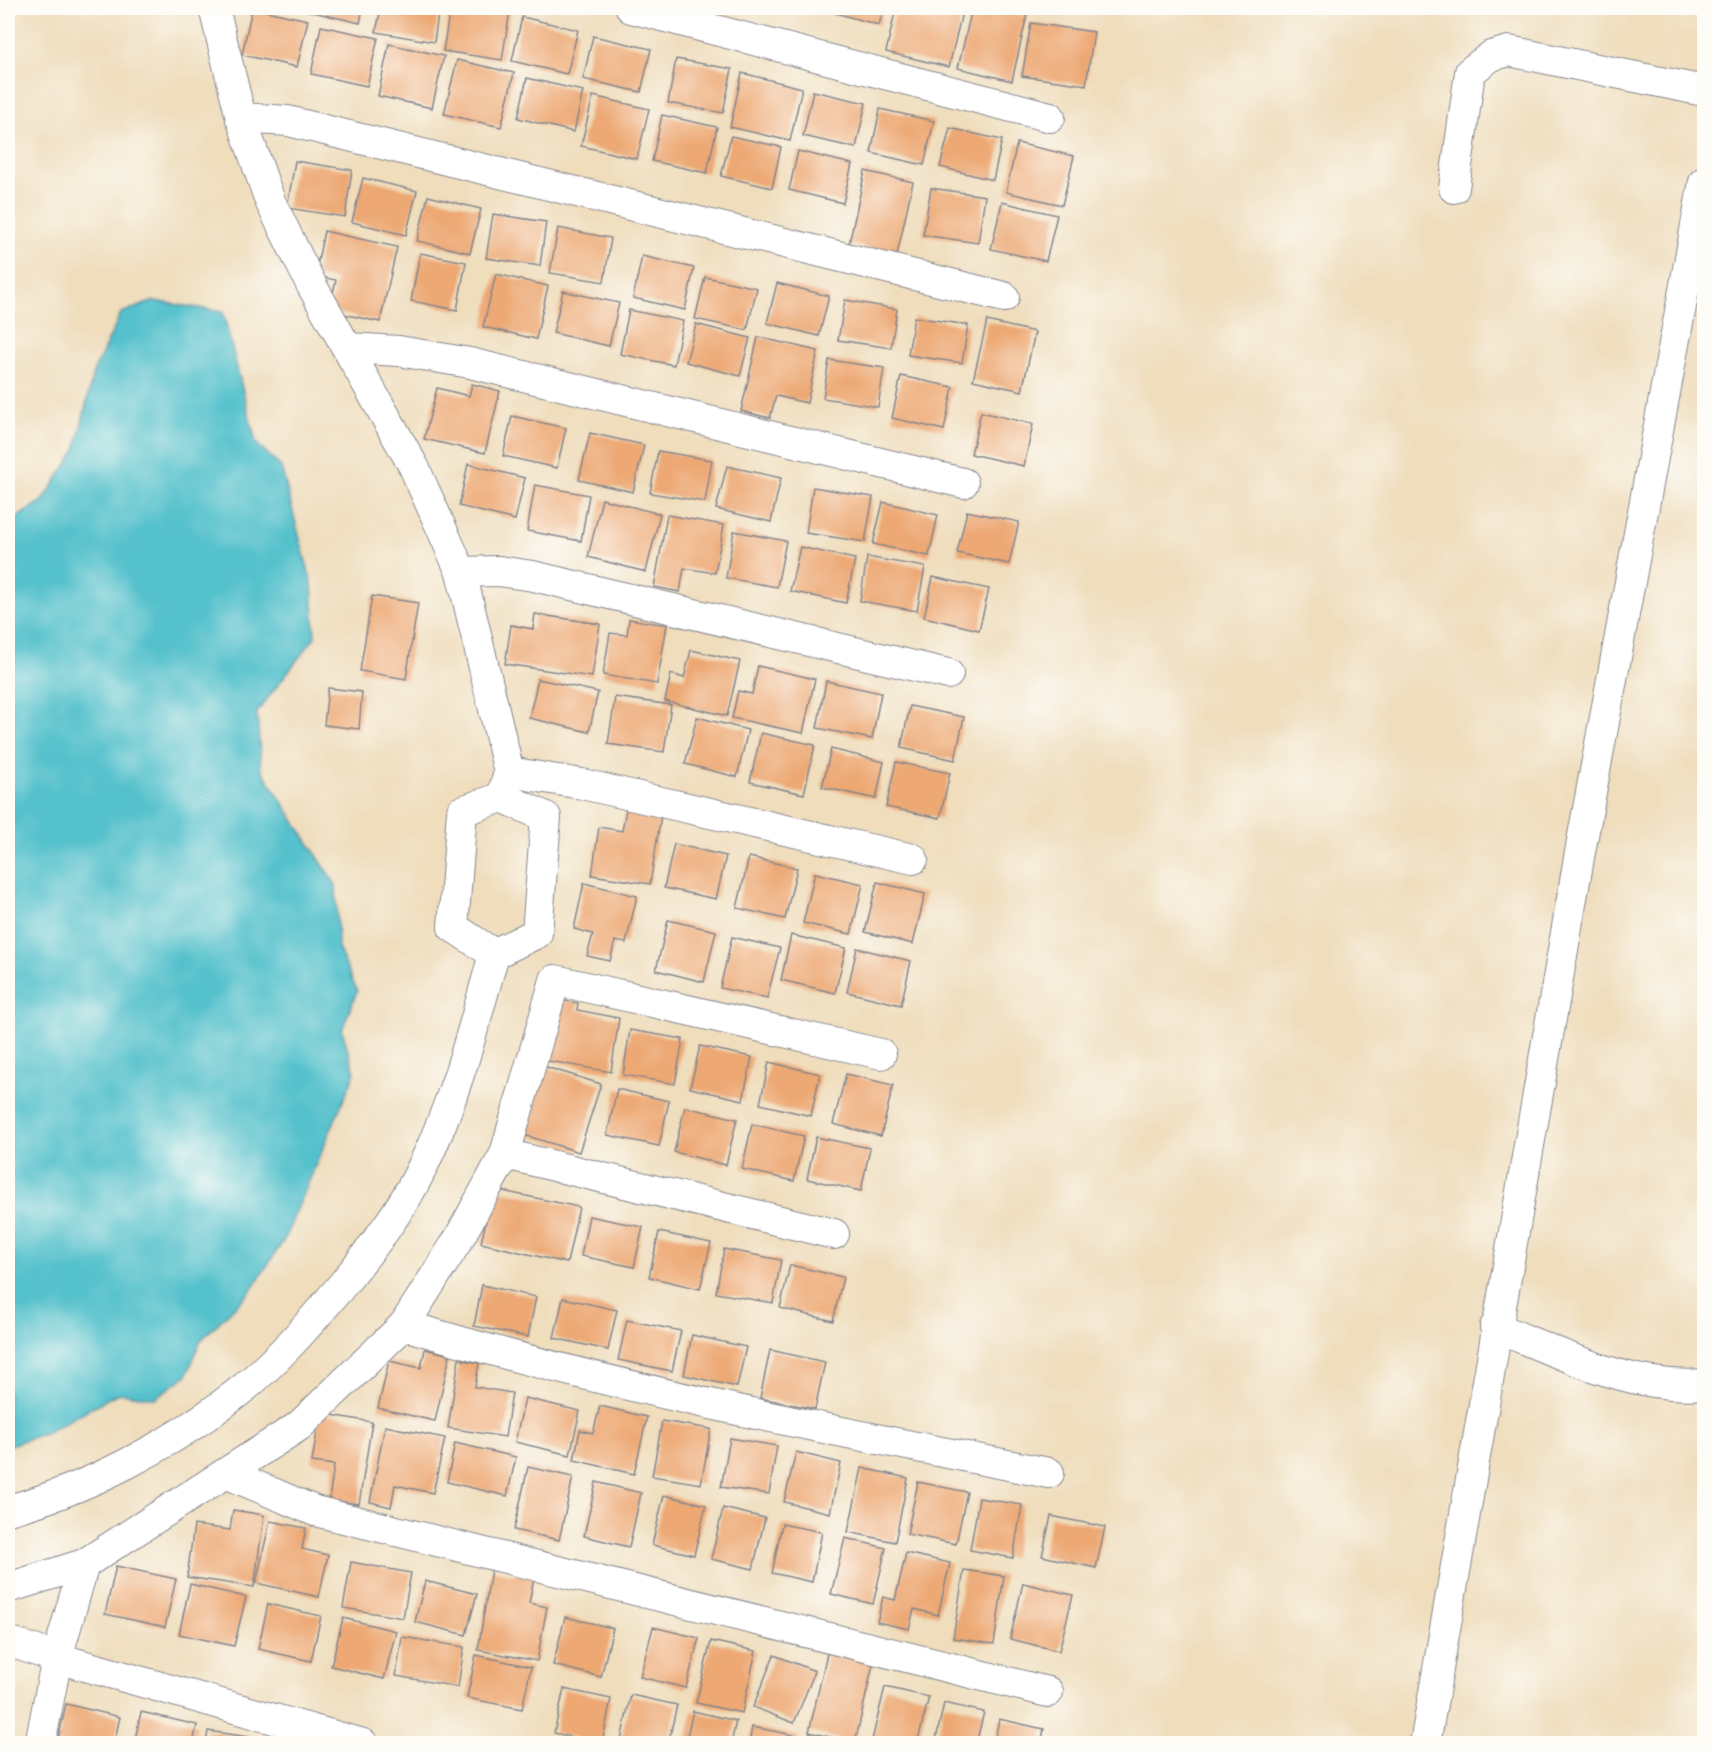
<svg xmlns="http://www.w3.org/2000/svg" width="1712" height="1751" font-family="'EB Garamond',serif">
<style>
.water{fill:#54c1cc;stroke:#387895;stroke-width:1.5}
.building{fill:#eda873}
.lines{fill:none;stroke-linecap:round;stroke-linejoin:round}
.street-casing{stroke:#85868d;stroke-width:32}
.street{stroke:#fff;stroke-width:30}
</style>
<rect width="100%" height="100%" fill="#fdfcf7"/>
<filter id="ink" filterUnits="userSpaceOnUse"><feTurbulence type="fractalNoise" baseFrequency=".0167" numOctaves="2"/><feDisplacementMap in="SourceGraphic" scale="12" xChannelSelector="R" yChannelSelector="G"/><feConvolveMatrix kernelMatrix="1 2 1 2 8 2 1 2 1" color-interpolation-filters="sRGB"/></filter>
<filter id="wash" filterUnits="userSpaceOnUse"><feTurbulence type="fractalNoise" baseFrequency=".008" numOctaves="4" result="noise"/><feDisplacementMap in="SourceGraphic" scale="24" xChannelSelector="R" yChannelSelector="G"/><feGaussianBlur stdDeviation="1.35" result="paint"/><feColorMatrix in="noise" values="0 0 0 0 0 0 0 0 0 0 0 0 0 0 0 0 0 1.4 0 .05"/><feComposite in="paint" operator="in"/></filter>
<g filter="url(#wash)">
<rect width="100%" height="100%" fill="#efddbc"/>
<polygon class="water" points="154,301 223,312 256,443 281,467 312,584 315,637 257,712 261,769 336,885 338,948 357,991 342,1030 355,1073 284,1240 250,1292 201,1340 187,1375 155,1398 118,1393 47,1432 8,1446 8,523 43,501 76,450 93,373 121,313"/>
<g id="blocks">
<g class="building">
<polygon points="252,8 308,20 297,67 242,55"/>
<polygon points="304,8 363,8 360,23 304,10"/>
<polygon points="381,8 439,8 434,42 376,32"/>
<polygon points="450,8 510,11 502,60 443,51"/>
<polygon points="829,8 884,8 879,25 828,11"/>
<polygon points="896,8 963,8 949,67 886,52"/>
<polygon points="972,8 994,8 1027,15 1012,81 958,68"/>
<polygon points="522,17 578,30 567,74 512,61"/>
<polygon points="1031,23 1094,32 1086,85 1022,76"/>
<polygon points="321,26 378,38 367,86 311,74"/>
<polygon points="593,36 651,49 641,92 583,79"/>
<polygon points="389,44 444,56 432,108 378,96"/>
<polygon points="676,59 732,69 723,113 668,103"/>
<polygon points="457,60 514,73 501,127 444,114"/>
<polygon points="742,73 802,88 790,141 730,127"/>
<polygon points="527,78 583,91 574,132 518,118"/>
<polygon points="813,91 866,103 856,148 803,136"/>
<polygon points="593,96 649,109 637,159 581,146"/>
<polygon points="880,109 934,121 924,165 871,153"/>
<polygon points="662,115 717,127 707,173 652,161"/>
<polygon points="950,128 1002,140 993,180 940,167"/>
<polygon points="731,136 781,147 772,188 721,176"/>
<polygon points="1017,143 1074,156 1062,205 1006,192"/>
<polygon points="798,151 852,164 843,203 789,190"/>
<polygon points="295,161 352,170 345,217 287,208"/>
<polygon points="865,171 913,182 897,255 849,244"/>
<polygon points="363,178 417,191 406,235 352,222"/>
<polygon points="931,188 985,196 978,243 923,235"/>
<polygon points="428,196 481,209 470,253 417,241"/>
<polygon points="1002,202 1057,215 1046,261 991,249"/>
<polygon points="493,214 546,222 540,266 486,258"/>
<polygon points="558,228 611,238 604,282 550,273"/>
<polygon points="324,231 397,247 380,322 329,311 336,280 315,276"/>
<polygon points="420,253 466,262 457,310 411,301"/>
<polygon points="642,256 694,268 685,310 633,298"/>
<polygon points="496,274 548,286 536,339 483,327"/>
<polygon points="705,277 757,288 747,330 695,319"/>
<polygon points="777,283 829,296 819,336 767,323"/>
<polygon points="563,291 619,303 609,346 553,333"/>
<polygon points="845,300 897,309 891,348 838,340"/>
<polygon points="629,310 683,321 674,365 620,354"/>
<polygon points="914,317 968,325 962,363 908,355"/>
<polygon points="987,321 1035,332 1022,391 973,380"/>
<polygon points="696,324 750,338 740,376 686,362"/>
<polygon points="758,337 818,351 807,403 776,396 770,418 741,411"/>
<polygon points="829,360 884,368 878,407 823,398"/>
<polygon points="901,376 953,387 944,430 892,418"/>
<polygon points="472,384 500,391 485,453 424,439 437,388 469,396"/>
<polygon points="981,412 1033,424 1024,466 971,454"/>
<polygon points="512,416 566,428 557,468 503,456"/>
<polygon points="590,433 644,445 633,492 579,480"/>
<polygon points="658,451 712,460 705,502 650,493"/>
<polygon points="468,464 525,478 515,520 459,506"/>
<polygon points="727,466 781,478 771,522 716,509"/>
<polygon points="535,485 589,495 581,541 527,531"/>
<polygon points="813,487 873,497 865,542 806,533"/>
<polygon points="602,499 660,514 646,572 588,557"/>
<polygon points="883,502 938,515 929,556 873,544"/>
<polygon points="967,511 1019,522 1009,564 957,553"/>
<polygon points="667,515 724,525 715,573 684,568 680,592 654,587"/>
<polygon points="734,531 786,541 777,587 726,578"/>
<polygon points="800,547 855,559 846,603 790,591"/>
<polygon points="867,557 925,567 917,611 860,601"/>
<polygon points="933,577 989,589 979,630 924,617"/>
<polygon points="372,596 418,603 406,679 360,671"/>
<polygon points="535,614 600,624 592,677 505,664 511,625 533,629"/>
<polygon points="629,619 667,625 657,684 603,675 610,633 627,635"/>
<polygon points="691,650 740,661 727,716 665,701 671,674 684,678"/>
<polygon points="758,666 815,679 803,733 732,718 738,691 752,694"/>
<polygon points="538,679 598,692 589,732 529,718"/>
<polygon points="826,681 881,693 872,739 817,728"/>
<polygon points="328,688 362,692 359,729 324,725"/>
<polygon points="615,697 671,705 664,752 608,744"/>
<polygon points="910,706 964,717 955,760 901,748"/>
<polygon points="697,717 748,730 737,777 685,764"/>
<polygon points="761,733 815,745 804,794 750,782"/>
<polygon points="831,749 884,762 876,799 822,787"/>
<polygon points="896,762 950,773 940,818 886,807"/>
<polygon points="626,809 661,815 650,884 592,875 599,827 622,831"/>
<polygon points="674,844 726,856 716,899 664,888"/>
<polygon points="749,857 797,868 785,919 737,908"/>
<polygon points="815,873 863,884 851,934 803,923"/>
<polygon points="877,882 925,894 913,944 865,932"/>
<polygon points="584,883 637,896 626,943 615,941 610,961 587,956 593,934 574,929"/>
<polygon points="668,920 716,931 704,982 656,970"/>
<polygon points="791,935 846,948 835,993 781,980"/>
<polygon points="732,937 780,948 767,998 720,988"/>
<polygon points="857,948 911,961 901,1005 847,992"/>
<polygon points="554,999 578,1003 577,1010 619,1018 611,1072 543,1060"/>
<polygon points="630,1030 683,1039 675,1084 623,1075"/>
<polygon points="700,1046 752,1057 743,1100 690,1088"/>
<polygon points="769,1062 820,1074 811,1116 760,1104"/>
<polygon points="543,1066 601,1084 579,1152 521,1134"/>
<polygon points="846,1074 893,1085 881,1136 833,1124"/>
<polygon points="617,1089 669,1101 659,1146 607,1135"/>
<polygon points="685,1107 737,1119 726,1165 674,1152"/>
<polygon points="752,1124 804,1136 794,1181 742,1169"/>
<polygon points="816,1137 870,1148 861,1191 807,1179"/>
<polygon points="493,1189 579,1207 567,1263 481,1243"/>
<polygon points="589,1216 643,1227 634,1267 581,1256"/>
<polygon points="659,1232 711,1243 700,1289 649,1277"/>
<polygon points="724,1249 781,1260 773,1303 716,1293"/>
<polygon points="790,1265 843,1277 833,1321 780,1308"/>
<polygon points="482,1285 536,1297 528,1337 474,1326"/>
<polygon points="563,1298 617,1310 608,1350 554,1338"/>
<polygon points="627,1320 681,1331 672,1371 618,1360"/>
<polygon points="692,1335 746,1347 737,1387 684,1375"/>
<polygon points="425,1349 450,1355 435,1421 378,1408 389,1361 421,1368"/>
<polygon points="770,1350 825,1362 815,1409 760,1398"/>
<polygon points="459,1359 479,1363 475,1387 512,1393 505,1437 448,1428"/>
<polygon points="525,1398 580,1411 570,1455 515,1442"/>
<polygon points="600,1406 647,1417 634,1474 574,1460 580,1430 593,1433"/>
<polygon points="320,1413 372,1422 359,1504 329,1500 334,1465 312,1462"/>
<polygon points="662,1421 711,1429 701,1484 652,1476"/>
<polygon points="385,1426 445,1438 433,1493 395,1485 391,1507 370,1502"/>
<polygon points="730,1438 777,1446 769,1494 721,1487"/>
<polygon points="455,1443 516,1457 507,1496 447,1482"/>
<polygon points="796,1452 841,1463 830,1513 784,1502"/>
<polygon points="528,1467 573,1477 559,1540 514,1530"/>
<polygon points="862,1468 908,1478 895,1542 848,1532"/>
<polygon points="596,1482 641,1493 629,1547 584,1536"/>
<polygon points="918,1482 967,1492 956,1544 907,1534"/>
<polygon points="664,1495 706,1505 694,1555 652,1545"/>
<polygon points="979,1498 1022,1505 1013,1558 970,1550"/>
<polygon points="723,1508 765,1518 753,1569 711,1559"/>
<polygon points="233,1510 264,1515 254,1587 187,1577 194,1525 230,1530"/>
<polygon points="1051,1516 1105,1527 1096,1568 1042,1556"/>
<polygon points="270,1521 306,1528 302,1549 328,1555 319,1597 256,1583"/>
<polygon points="782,1524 822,1532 812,1582 772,1573"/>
<polygon points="845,1538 886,1548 873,1604 831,1594"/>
<polygon points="906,1553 950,1563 938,1615 914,1609 909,1629 877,1622 883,1597 895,1600"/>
<polygon points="351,1562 411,1573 403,1618 343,1608"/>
<polygon points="116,1566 176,1579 165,1627 105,1614"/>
<polygon points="491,1570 534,1578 529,1603 547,1607 537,1661 478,1650"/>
<polygon points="964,1570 1004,1576 994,1644 953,1638"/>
<polygon points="425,1581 477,1594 466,1635 415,1622"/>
<polygon points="1023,1583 1073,1595 1059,1651 1010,1639"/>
<polygon points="190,1584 246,1597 234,1646 179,1634"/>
<polygon points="268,1604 321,1616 311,1661 258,1649"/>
<polygon points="565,1617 613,1628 601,1677 553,1665"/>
<polygon points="343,1618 396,1631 384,1679 331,1666"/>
<polygon points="653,1627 699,1638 686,1688 640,1677"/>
<polygon points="402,1637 464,1647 458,1687 396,1676"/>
<polygon points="711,1641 756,1651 742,1713 696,1703"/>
<polygon points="828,1649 874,1660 855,1743 809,1732"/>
<polygon points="476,1655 531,1667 522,1709 467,1698"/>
<polygon points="774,1655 815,1671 794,1723 753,1707"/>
<polygon points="885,1687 929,1697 917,1744 871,1744"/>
<polygon points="564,1689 611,1699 602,1744 554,1733"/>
<polygon points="631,1695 677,1705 668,1744 620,1744"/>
<polygon points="944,1703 984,1712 976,1744 935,1744"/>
<polygon points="66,1704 120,1717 114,1744 57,1744"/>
<polygon points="693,1711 736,1721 731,1744 685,1744"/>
<polygon points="141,1712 197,1725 193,1744 134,1744"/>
<polygon points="999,1719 1044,1729 1041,1744 994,1744"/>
<polygon points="752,1727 799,1736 798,1744 749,1744"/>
<polygon points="208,1731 262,1739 261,1744 206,1744"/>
</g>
</g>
</g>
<g filter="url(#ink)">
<use href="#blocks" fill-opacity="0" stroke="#85868d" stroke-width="1.5"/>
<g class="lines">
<defs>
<g id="street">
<polyline points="214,8 241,118 270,201 312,286 414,467 461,572 509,772 502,797"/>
<polyline points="631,8 1050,117"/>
<polyline points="241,118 288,121 1004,297"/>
<polyline points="1454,188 1470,72 1491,56 1509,51 1704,91"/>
<polyline points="348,348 399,351 470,363 963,483"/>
<polyline points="461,572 499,571 533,576 948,674"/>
<polyline points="509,772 582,784 913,859"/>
<polyline points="505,1154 834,1234"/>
<path d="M 404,1325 C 616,1389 833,1431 1049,1473"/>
<path d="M 1495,1327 C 1562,1354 1631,1390 1704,1384"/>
<polyline points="228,1474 315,1511 1048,1692"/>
<path d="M 8,1510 C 88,1489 171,1445 236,1394 C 275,1364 312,1321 343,1284 C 372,1248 402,1210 422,1168 C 455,1100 474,1026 494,954 L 537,933 L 546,817 L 502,797 L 462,811 L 453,927 L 494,954"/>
<polyline points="8,1588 84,1564"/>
<polyline points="8,1641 57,1658 363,1744"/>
<polyline points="40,1744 57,1658 84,1564 299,1426 404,1325 458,1240 505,1154 555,980 881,1054"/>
<polyline points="1425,1744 1580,852 1704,182"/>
</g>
</defs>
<use href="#street" class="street-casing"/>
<use href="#street" class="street"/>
</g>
</g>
<rect width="1712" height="1751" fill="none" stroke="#fdfcf7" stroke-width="30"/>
</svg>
